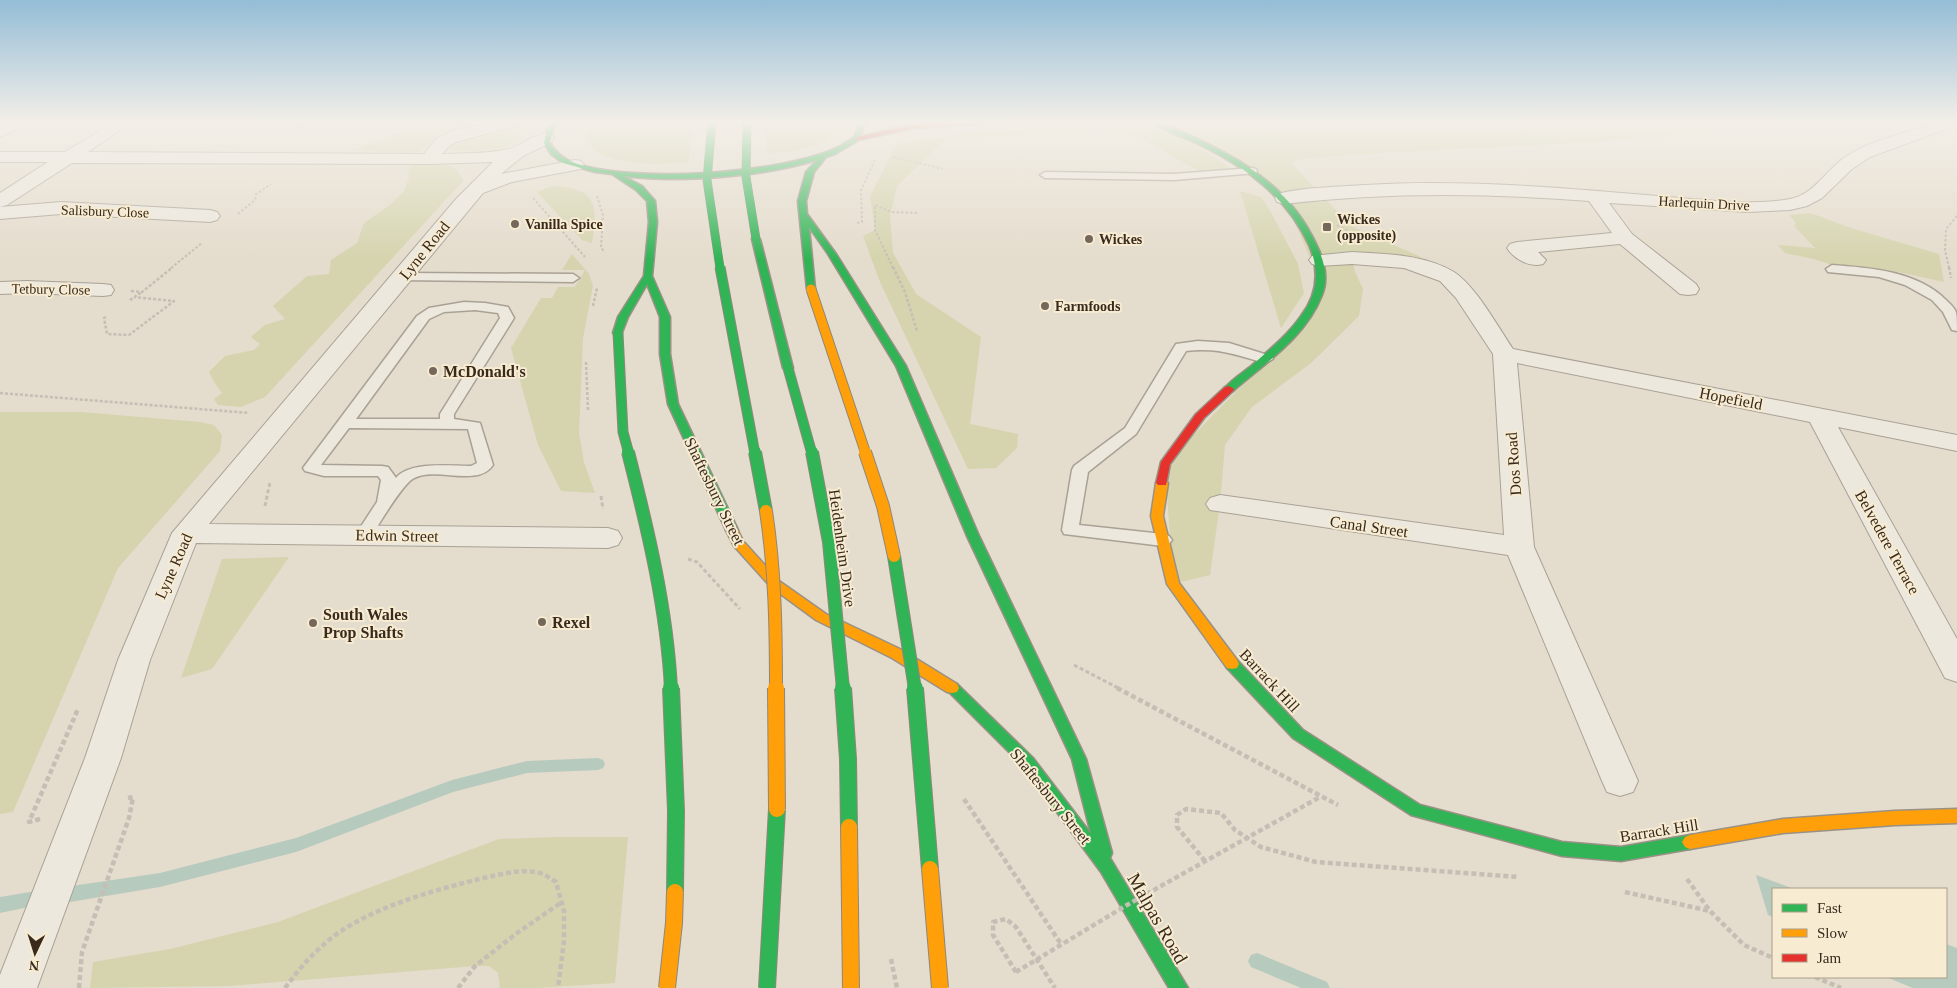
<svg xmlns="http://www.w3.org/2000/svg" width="1957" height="988" font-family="'Times New Roman',serif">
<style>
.green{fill:#d5d4ae}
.water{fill:#b7cabe}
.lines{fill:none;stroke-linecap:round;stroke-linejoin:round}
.stream{fill:#b7cabe;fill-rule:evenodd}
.lane-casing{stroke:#aaa195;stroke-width:3}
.street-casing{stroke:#aaa195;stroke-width:2}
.fast-casing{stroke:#999185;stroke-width:3}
.slow-casing{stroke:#999185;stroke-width:3}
.jam-casing{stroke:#999185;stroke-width:3}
.path-far3{stroke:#c5beb5;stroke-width:2;stroke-dasharray:2.5 2;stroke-linecap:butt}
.path-far2{stroke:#c5beb5;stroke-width:2.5;stroke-dasharray:3 2;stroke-linecap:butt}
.path-far1{stroke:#c5beb5;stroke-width:3;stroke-dasharray:4 2.5;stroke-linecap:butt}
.path{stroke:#c5beb5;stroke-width:4.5;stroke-dasharray:5 3;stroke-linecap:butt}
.lane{fill:#ece8de;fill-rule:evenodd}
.street{fill:#ece8de;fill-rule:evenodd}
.fast{fill:#30b455;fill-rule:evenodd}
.slow{fill:#ff9f0a;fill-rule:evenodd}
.jam{fill:#e5322d;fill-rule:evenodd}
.fast-bridge-far3-casing{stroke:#8f877c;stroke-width:9;stroke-linecap:butt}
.fast-bridge-far2-casing{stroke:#8f877c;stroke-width:11;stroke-linecap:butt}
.fast-bridge-far1-casing{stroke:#8f877c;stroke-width:14;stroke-linecap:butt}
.fast-bridge-casing{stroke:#8f877c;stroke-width:18;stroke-linecap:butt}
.slow-bridge-far2-casing{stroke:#8f877c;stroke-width:11;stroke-linecap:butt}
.slow-bridge-far1-casing{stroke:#8f877c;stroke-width:14;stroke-linecap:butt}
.slow-bridge-casing{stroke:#8f877c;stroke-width:18;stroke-linecap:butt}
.path-bridge{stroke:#c5beb5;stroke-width:4.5;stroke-dasharray:5 3;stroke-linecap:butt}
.fast-bridge-far3{stroke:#30b455;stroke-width:8}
.fast-bridge-far2{stroke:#30b455;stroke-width:9}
.fast-bridge-far1{stroke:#30b455;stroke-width:12}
.fast-bridge{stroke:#30b455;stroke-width:16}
.slow-bridge-far2{stroke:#ff9f0a;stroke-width:9}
.slow-bridge-far1{stroke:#ff9f0a;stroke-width:12}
.slow-bridge{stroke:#ff9f0a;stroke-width:16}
.poi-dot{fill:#75685a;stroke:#f7ebd1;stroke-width:2}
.labels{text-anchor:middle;stroke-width:4;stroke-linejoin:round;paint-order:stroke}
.far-street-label{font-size:14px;fill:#392a1d;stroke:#f7ebd1}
.far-poi-label{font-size:14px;font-weight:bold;fill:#392a1d;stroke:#f7ebd1;text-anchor:start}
.street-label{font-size:16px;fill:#392a1d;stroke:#f7ebd1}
.poi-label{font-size:16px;font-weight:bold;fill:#392a1d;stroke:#f7ebd1;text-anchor:start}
.near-street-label{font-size:19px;fill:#392a1d;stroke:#f7ebd1}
</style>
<rect width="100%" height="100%" fill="#e4dccc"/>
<g class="green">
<polygon points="421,122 494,122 463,128 441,135 419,152 403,153 353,150 377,142"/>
<path d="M 526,122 L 535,122 C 530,127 526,135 520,140 C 506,151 465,154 447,149 L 449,144 C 475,132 499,131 526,122 Z"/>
<path d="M 594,122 L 693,122 L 689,162 C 664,164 593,169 586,136 L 588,129 Z"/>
<path d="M 765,122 L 845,122 C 838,146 789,152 767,154 Z"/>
<path d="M 1155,122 L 1244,122 L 1274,133 L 1352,131 L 1470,122 L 1771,122 C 1616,148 1457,145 1301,159 L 1291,163 L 1351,226 L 1421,257 L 1427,268 L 1352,258 L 1355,272 L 1363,289 L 1359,316 L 1311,363 L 1252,407 L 1225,445 L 1220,504 L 1210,575 L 1173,584 L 1165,464 L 1274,353 L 1322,285 L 1284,198 L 1184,134 Z"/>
<path d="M 1145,123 C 1175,136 1207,148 1232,170 L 1227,175 L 1209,177 L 1139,137 L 1103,131 L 947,138 L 897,186 L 890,216 L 893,253 L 916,294 L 981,337 L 970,424 L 1018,434 L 1017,448 L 996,468 L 968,469 L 880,282 L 863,236 L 875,230 L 870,196 L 897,144 C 979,131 1062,124 1145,123 Z"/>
<path d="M 416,163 C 433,162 458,161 463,181 L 265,397 L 241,407 L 218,405 L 214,399 L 222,393 L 214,382 L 209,372 L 225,356 L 254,350 L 260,344 L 251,337 L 265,325 L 285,319 L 273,306 L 307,276 L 329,274 L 331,260 L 357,243 L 364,223 L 390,205 L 405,190 L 409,177 L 408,168 Z"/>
<path d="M 552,186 C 597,188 598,205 592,243 L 582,240 L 537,192 Z"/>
<polygon points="1240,191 1261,197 1272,214 1298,264 1304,293 1281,328"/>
<polygon points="1811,213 1848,227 1939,254 1944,282 1899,272 1838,267 1814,259 1785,253 1778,245 1815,248 1794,226 1796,223 1789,215"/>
<polygon points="572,254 589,274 593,286 583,338 579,433 584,462 595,493 561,491 538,445 511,348 541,298 552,298 558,287 575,287 585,270 562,270"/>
<polygon points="0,412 81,412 200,422 214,425 222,435 220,451 118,568 13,812 0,814"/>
<polygon points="289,557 212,669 181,678 222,559"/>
<polygon points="555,837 628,837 615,983 537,988 500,988 498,973 489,966 475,966 229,986 90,988 93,962 170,949 278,922 499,839"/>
</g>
<g class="water">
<polygon points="1756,875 1794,889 1773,889 1773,917 1768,915"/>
<polygon points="1946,944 1957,948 1957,988 1913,988 1886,977 1946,977"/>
</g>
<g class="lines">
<g class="stream">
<polygon points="598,758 603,760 605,764 603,768 598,770 527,773 453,792 296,852 160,887 58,904 52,901 50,896 52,891 58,888 160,873 296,838 452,780 527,761"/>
<polygon points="42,890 48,893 50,898 48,903 0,913 0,897"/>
<polygon points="1257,953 1327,982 1330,988 1301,988 1251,967 1248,961 1251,955"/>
</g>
<defs>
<g id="lane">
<polygon points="1252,168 1256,169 1257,171 1256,173 1174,180 1045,178 1040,175 1045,172 1174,174"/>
<path d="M 1832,265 C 1871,268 1917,271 1946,300 C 1949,303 1954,307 1956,312 C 1957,317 1957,325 1957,331 L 1952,330 L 1943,312 L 1932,300 L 1905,285 L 1879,277 L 1828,272 L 1826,269 Z"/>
<polygon points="402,273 573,274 579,278 573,282 398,280 396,277 398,274"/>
<path d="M 464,302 L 485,303 L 508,307 L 514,318 L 454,414 L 454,419 L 480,423 L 493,465 C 477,489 432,464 411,480 C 398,491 380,523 370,538 L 364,540 L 358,538 L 356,534 L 377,502 L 381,480 L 378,476 L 324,476 L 305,471 L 303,468 L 417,316 L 429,308 ZM 475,310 L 498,313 L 500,318 L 440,414 L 440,419 L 356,419 L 429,319 L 444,312 ZM 349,428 L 468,429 L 477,463 L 471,466 C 451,466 410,461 396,478 L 388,467 L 382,466 L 321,465 Z"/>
<path d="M 1198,341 L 1229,343 L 1271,356 L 1273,359 L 1266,363 C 1235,355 1219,347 1186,351 L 1136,434 L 1088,472 L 1079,525 L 1163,534 L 1169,536 L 1172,540 L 1169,544 L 1163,546 L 1064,534 L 1062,530 L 1072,470 L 1074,466 L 1125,428 L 1176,344 Z"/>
</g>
<g id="street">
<polygon points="8,122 27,122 25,125 0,137 0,125"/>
<path d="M 114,122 L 132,122 L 88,152 L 424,154 C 428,149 432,143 437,139 C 453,126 500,122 520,122 L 518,125 L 456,142 L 448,147 L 442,154 C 464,153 487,154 509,149 C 523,145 536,131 552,134 L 554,138 L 552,142 L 523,156 L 501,174 L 575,160 L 581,161 L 584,165 L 581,169 L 512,182 L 483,193 L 209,524 L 608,528 L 618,531 L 622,538 L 618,545 L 608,548 L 196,543 L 150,660 L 121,758 L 37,988 L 0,988 L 0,975 L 85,758 L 118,660 L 172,533 L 456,199 L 493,162 L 429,164 L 72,163 L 7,205 L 0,207 L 0,193 L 48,162 L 0,162 L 0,152 L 65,152 Z"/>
<path d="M 1938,122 L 1957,122 L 1957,125 L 1870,157 L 1852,169 L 1822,198 L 1807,206 L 1790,210 L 1748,212 L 1609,203 L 1632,234 L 1696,284 L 1699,289 L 1696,294 L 1688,295 L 1680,294 L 1620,244 L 1538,252 L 1546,260 L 1543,264 C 1530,268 1514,259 1507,248 L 1510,244 L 1517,242 L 1612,233 L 1589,201 C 1487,193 1386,192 1284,204 L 1277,202 L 1275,198 L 1277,194 C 1305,187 1335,187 1364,185 C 1458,179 1552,187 1646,195 C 1688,198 1750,207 1790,199 C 1812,195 1824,174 1840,161 C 1868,139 1906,134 1938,122 Z"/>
<polygon points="61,202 210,210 217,212 220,216 217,220 210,222 61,214 0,219 0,207"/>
<path d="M 1352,252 C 1385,254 1424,254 1454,272 C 1475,285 1498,327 1513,349 L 1957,435 L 1957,451 L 1838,427 L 1957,639 L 1957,682 L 1945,678 L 1810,422 L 1517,363 L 1534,547 L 1638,781 L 1633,792 L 1620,796 L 1607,792 L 1602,781 L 1508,555 L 1210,510 L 1206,504 L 1210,498 L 1220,495 L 1504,535 L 1493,354 L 1456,298 L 1440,281 L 1404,268 L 1352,264 L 1319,266 L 1312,264 L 1309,260 L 1312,256 Z"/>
<polygon points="27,281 103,284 111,285 114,290 111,295 103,296 27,293 0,294 0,282"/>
</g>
<g id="fast">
<path d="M 554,122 L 560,122 L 553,130 L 550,143 C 555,151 561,157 570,161 C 626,185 789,174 842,145 C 846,142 851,140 854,137 C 857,133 857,127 858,122 L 864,122 L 863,131 L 857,141 L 835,154 L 826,157 L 814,172 L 806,201 L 807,214 L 836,254 L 906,366 L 979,536 L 1086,759 L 1112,853 L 1110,858 L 1188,988 L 1169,988 L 1101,872 L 1023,766 L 945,688 L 947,684 L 952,683 L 957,684 L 1033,758 L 1091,834 L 1072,759 L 967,536 L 896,366 L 828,254 L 809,227 L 815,289 L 811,292 L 807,289 L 798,201 L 806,172 L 817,160 C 760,177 682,183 623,176 L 642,186 L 655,201 L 657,222 L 652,276 L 670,317 L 670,354 L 678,404 L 738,530 L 732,534 L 726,530 L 668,404 L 660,354 L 660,317 L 647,284 L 628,317 L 621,335 L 618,336 L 613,333 L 618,317 L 644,276 L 649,222 L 647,201 L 636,190 L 612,174 L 595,172 L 563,163 L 551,154 L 544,143 L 547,129 Z"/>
<path d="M 1152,122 L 1159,122 C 1224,150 1285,177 1316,244 C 1324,260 1329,278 1322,295 C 1306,337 1265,363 1233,391 L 1229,392 L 1224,389 C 1231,380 1241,374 1250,367 C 1268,351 1287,336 1301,316 C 1318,294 1320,271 1309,245 C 1287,197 1246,167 1200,145 C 1185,137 1165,132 1152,122 Z"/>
<polygon points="753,237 760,239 793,368 791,370 785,370 783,368 752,239"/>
<polygon points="1232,659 1237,660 1303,730 1420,805 1562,842 1621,847 1690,835 1695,837 1698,842 1695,847 1690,849 1621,861 1562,856 1411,815 1293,738 1227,668 1225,664 1227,660"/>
</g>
<g id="slow">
<polygon points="1162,479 1168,483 1163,516 1179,583 1237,660 1239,664 1237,668 1232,669 1227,668 1167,584 1151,516 1156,483"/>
<polygon points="732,526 736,527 743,541 779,581 826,614 902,650 957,684 959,688 957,692 952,693 947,692 892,658 816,620 771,587 734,546 726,530"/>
<polygon points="1957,809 1957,823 1895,825 1783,833 1690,849 1685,847 1682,842 1685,837 1690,835 1783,819 1895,811"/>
</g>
<g id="jam">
<polygon points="954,122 982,122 979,124 914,128 858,140 855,138 914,124"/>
<polygon points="1229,386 1234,389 1233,391 1204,418 1170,464 1166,485 1158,485 1156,483 1161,462 1196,414 1225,387"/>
</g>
</defs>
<use href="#lane" class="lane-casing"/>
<use href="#street" class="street-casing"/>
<use href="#fast" class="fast-casing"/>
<use href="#slow" class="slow-casing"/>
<use href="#jam" class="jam-casing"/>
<g class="path-far3">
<polyline points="279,122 303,127"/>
<polyline points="384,132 412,122"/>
<polyline points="295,133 316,122"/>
<polyline points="893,157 943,169"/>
<polyline points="597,196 603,215 601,248 605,252"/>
<polyline points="533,198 585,257"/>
<polyline points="238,214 255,200 256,194 271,184"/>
<polyline points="857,223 862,222 861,190 875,160"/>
<polyline points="1337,225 1349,231"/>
<polyline points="171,268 202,243"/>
<polyline points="893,268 875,230 875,205 891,212 918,213"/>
<polyline points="1949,268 1945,250 1946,229 1957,216"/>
</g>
<g class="path-far2">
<polyline points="893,267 905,292 917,331"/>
<polyline points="1949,267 1951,278"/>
<polyline points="131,291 142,292 173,267"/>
<polyline points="130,300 142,292"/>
<polyline points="593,306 597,288"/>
<polyline points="106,317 104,318 107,334 129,335 174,301 134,297"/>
<polyline points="586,362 588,410"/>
<polyline points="0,393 249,413"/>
</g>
<g class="path-far1">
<polyline points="601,496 603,509"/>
<polyline points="265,506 270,482"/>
<polyline points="688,559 697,562 740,609"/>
<polyline points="1074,665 1120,689"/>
</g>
<g class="path">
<polyline points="1117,688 1338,805"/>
<polyline points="964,799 1061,944"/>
<polyline points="40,819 29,822 78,709"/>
<polyline points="1205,861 1177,827 1177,815 1186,809 1221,813 1235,830 1261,847 1316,862 1519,877"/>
<polyline points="1687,879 1710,911 1744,945 1773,958"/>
<polyline points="1625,892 1710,911"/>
<polyline points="891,959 897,988"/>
<polyline points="1016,972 993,935 993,922 1006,919 1016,927 1055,988"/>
<polyline points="1815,977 1841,988"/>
<polyline points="79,988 82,952 129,818 133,797 128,798"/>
<path d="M 285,988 C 301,966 318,947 341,931 C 381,905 429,892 475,880 C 494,876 516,869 536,872 C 543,873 550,878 556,882 L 564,911 L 564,941 L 558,988"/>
<polyline points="458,988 475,966 517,933 562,902"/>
</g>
<use href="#lane" class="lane"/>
<use href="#street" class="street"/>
<use href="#fast" class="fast"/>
<use href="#slow" class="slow"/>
<use href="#jam" class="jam"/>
<defs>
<g id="fast-bridge-far3">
<polyline points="712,122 707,180 720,268"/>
<polyline points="747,122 746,177 756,239"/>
</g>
<g id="fast-bridge-far2">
<polyline points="720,267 755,454"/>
<polyline points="618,333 623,432 629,454"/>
<polyline points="788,368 812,454"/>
</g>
<g id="fast-bridge-far1">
<path d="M 628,452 C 648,530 667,609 671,689"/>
<polyline points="755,452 766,511"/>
<polyline points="812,452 829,542 843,689"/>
<polyline points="894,556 915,689"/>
</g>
<g id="fast-bridge">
<polyline points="671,688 676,811 675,892"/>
<polyline points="843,688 848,759 849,827"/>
<polyline points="915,688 930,869"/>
<polyline points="767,988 777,809"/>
</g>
<polyline id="slow-bridge-far2" points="811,289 866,454"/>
<g id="slow-bridge-far1">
<polyline points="865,452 883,506 894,556"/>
<path d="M 766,511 C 775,570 776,629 776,689"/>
</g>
<g id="slow-bridge">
<polyline points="776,688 777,809"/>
<polyline points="849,827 851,988"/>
<polyline points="930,869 940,988"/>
<polyline points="667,988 674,923 675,892"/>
</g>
</defs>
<use href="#fast-bridge-far3" class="fast-bridge-far3-casing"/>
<use href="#fast-bridge-far2" class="fast-bridge-far2-casing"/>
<use href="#fast-bridge-far1" class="fast-bridge-far1-casing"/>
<use href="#fast-bridge" class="fast-bridge-casing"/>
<use href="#slow-bridge-far2" class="slow-bridge-far2-casing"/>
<use href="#slow-bridge-far1" class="slow-bridge-far1-casing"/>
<use href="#slow-bridge" class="slow-bridge-casing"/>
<polyline class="path-bridge" points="1016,972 1127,905 1320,797"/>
<use href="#fast-bridge-far3" class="fast-bridge-far3"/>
<use href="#fast-bridge-far2" class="fast-bridge-far2"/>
<use href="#fast-bridge-far1" class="fast-bridge-far1"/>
<use href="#fast-bridge" class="fast-bridge"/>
<use href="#slow-bridge-far2" class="slow-bridge-far2"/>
<use href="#slow-bridge-far1" class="slow-bridge-far1"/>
<use href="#slow-bridge" class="slow-bridge"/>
</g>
<linearGradient id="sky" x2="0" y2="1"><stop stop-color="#94bdd7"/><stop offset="0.47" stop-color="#f3efe8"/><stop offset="1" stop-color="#f3efe8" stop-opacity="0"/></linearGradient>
<rect width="1957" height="260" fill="url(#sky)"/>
<g class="poi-dot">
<circle cx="515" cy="224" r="5"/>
<rect x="1322" y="222" width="10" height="10" rx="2.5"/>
<circle cx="1089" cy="239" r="5"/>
<circle cx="1045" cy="306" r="5"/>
<circle cx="433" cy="371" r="5"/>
<circle cx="542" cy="622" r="5"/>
<circle cx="313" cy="623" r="5"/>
</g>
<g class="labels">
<g class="far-street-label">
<text transform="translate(1704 203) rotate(3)" y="5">Harlequin Drive</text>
<text transform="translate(105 211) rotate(2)" y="5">Salisbury Close</text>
<text transform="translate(51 289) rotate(1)" y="5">Tetbury Close</text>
</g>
<g class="far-poi-label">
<text x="1337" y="224">Wickes<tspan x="1337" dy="16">(opposite)</tspan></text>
<text x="525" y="229">Vanilla Spice</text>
<text x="1099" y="244">Wickes</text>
<text x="1055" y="311">Farmfoods</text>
</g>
<g class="street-label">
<text transform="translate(424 250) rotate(-51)" y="6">Lyne Road</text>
<text transform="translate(1731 398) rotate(11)" y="6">Hopefield</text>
<text transform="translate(1513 464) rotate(-94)" y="6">Dos Road</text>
<text transform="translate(715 491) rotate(64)" y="6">Shaftesbury Street</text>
<text transform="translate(1369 526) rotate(8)" y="6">Canal Street</text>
<text transform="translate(397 535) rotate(1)" y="6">Edwin Street</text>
<text transform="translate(1888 542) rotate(61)" y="6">Belvedere Terrace</text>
<text transform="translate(843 548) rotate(82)" y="6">Heidenheim Drive</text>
<text transform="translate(173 566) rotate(-66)" y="6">Lyne Road</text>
<text transform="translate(1270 680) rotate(47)" y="6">Barrack Hill</text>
<text transform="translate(1051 796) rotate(51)" y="6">Shaftesbury Street</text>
<text transform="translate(1659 830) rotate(-9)" y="6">Barrack Hill</text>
</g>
<g class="poi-label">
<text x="443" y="377">McDonald's</text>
<text x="323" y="620">South Wales<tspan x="323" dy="18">Prop Shafts</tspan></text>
<text x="552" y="628">Rexel</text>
</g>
<g class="near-street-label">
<text transform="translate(1158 918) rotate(60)" y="7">Malpas Road</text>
</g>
</g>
<rect x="1772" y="888" width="175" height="90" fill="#f7ebd1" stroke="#ab9e89"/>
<rect x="1782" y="904" width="25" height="8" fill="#30b455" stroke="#ab9e89"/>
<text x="1817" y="913" font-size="15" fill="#392a1d">Fast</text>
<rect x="1782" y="929" width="25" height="8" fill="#ff9f0a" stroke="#ab9e89"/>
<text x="1817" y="938" font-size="15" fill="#392a1d">Slow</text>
<rect x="1782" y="954" width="25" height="8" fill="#e5322d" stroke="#ab9e89"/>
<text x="1817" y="963" font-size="15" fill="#392a1d">Jam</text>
<g transform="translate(35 953) rotate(184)" stroke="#f7ebd1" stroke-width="4" paint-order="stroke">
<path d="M0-4L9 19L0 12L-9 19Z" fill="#392a1d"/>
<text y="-8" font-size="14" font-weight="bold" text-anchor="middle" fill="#392a1d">N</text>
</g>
</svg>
